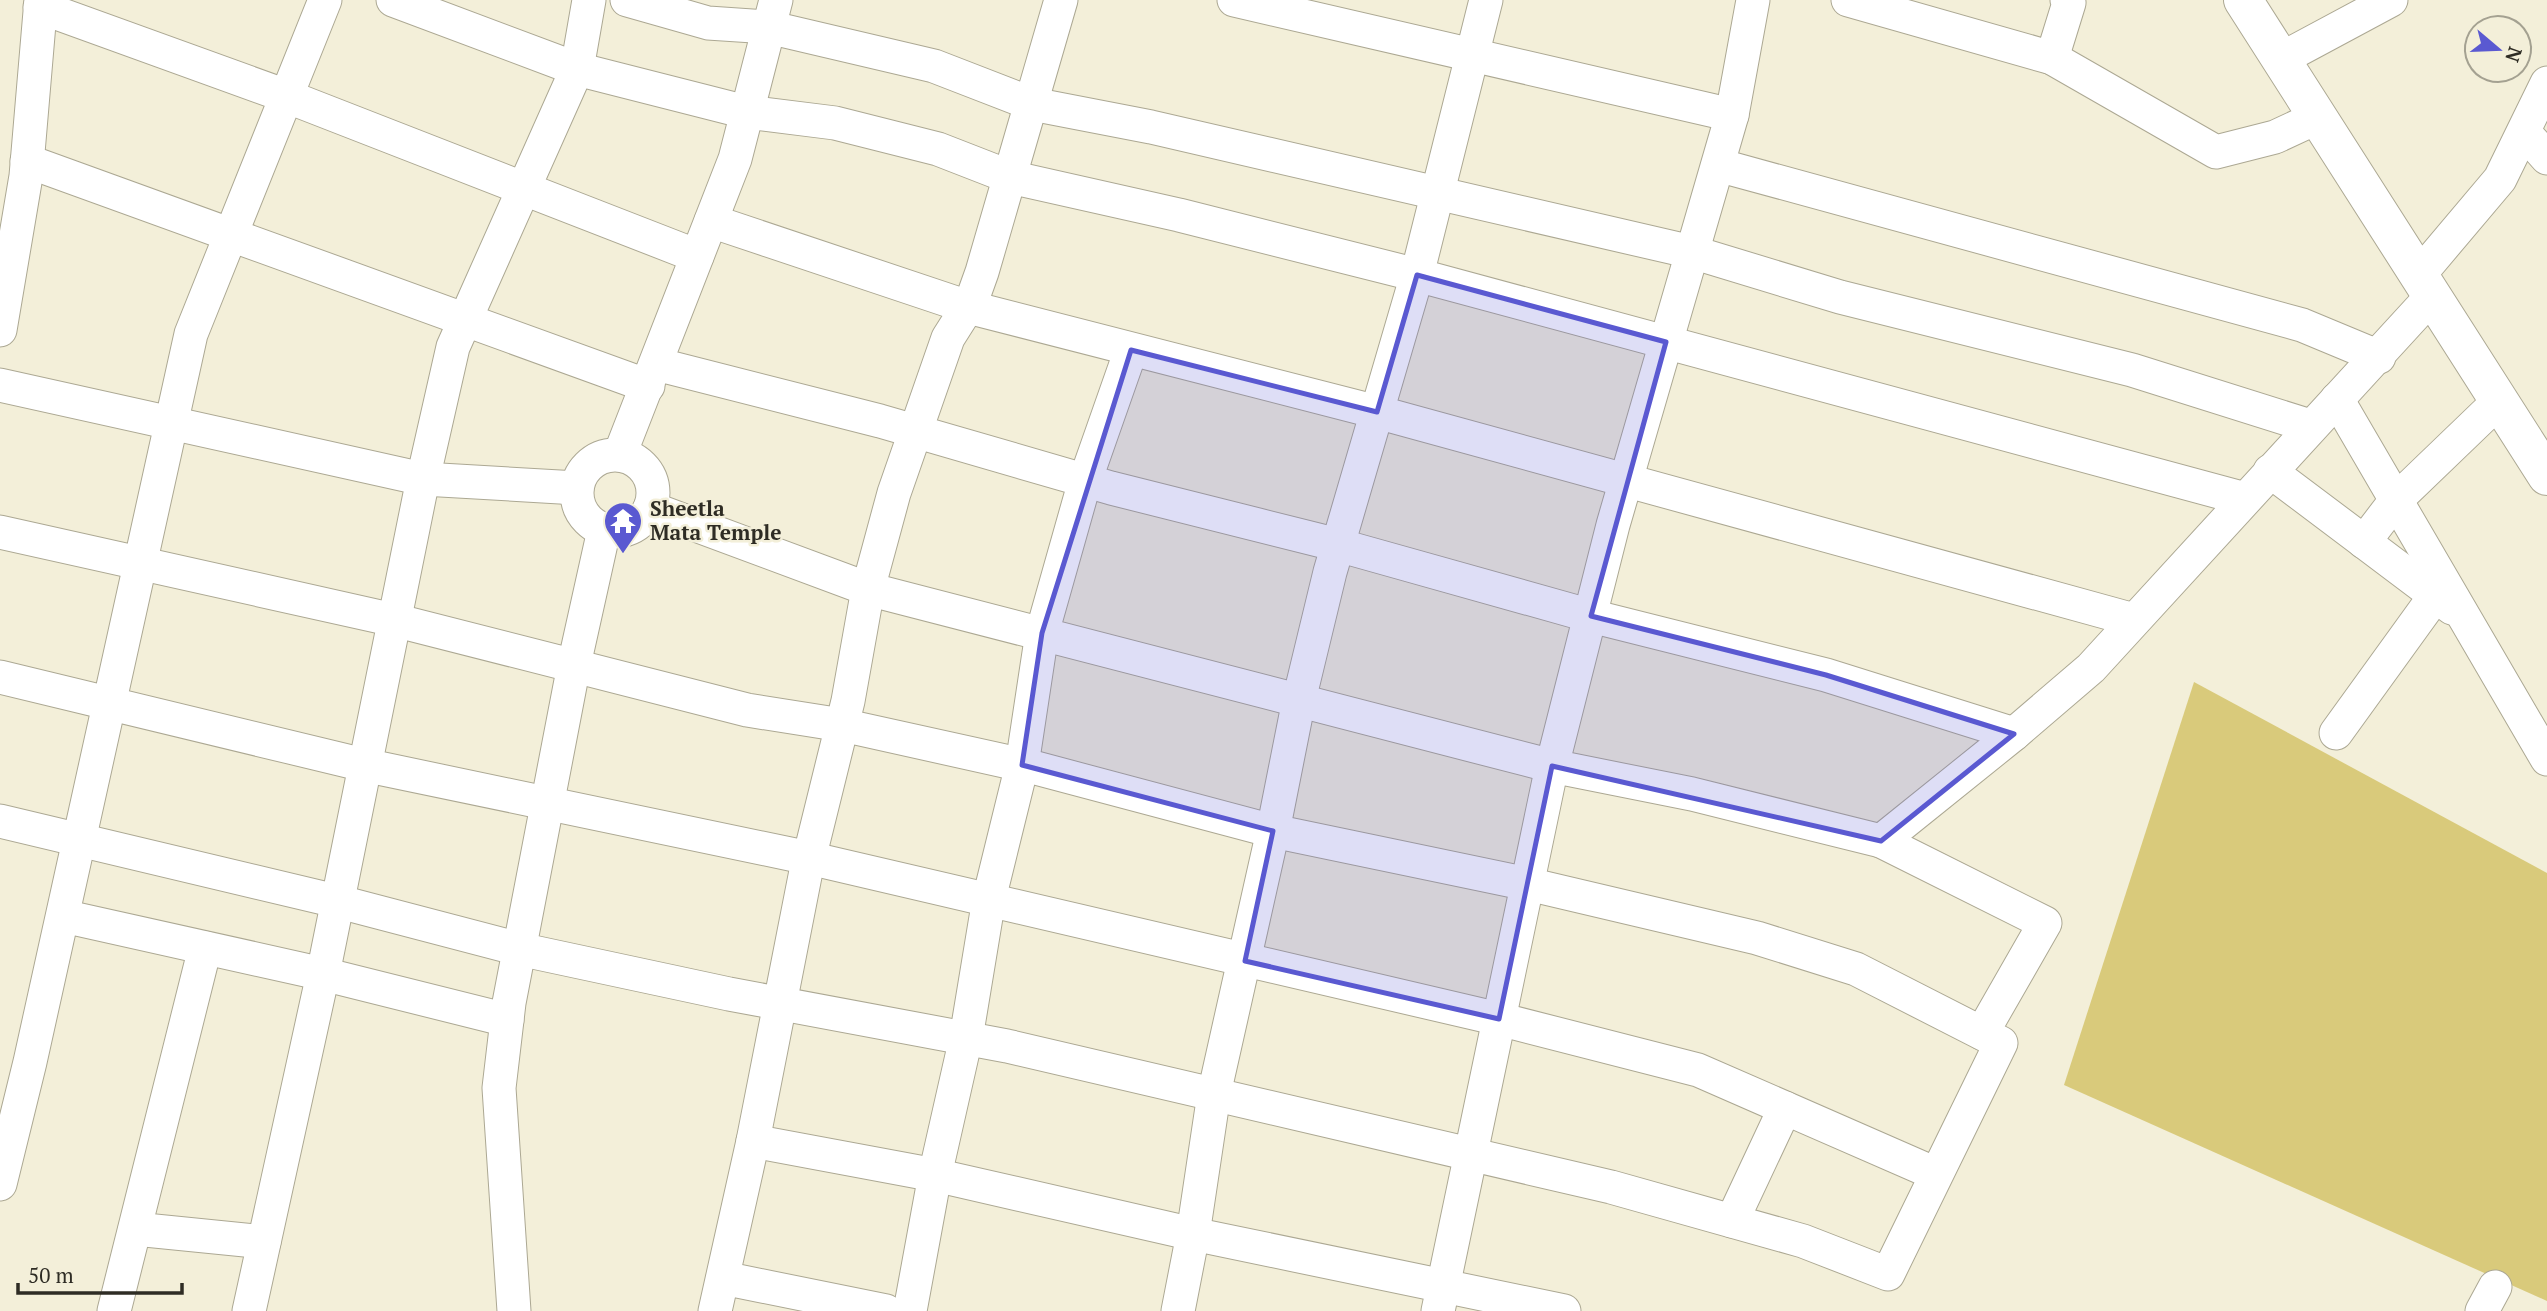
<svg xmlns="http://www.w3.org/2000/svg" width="2547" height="1311" font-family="'PT Serif',serif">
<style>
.green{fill:#d9ca7b}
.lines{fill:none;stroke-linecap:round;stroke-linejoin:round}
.minor-casing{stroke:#aca893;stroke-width:35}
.major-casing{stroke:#aca893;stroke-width:40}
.minor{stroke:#fff;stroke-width:33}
.major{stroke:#fff;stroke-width:38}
.marked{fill:#5a59d1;fill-opacity:0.2;stroke:#5a59d1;stroke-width:5;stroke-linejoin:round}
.labels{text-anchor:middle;stroke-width:5;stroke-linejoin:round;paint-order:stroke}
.poi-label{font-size:21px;font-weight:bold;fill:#2e2c24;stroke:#f3efd9;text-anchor:start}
</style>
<rect width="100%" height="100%" fill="#f3efd9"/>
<polygon class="green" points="2194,682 2547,873 2547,1301 2064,1085"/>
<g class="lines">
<defs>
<g id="minor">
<polyline points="393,0 577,69 746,112 835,123 938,149 1010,177 1179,215 1417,275 2245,499"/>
<polyline points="627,0 708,23 768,27 934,66 1032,104 1151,127 1692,252 1840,297 2132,370 2310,426"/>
<polyline points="1234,0 1732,115"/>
<polyline points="1848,0 2052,58 2216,152 2275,137 2318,117"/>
<polyline points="40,7 286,96 697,256"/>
<polyline points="2052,58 2069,3 2067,0"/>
<polyline points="2281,59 2391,0"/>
<polyline points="2524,132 2547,158"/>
<polyline points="27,161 648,386"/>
<polyline points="1718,165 2302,325 2379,357"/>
<polyline points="711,221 968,307 1377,412 2134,620"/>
<polyline points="2419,275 2500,179 2547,83"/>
<polyline points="0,330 26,176 41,0"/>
<polyline points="656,364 880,421 1111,488 1338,545 1591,616 1826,675 2014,734"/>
<polyline points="0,385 423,479 577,488"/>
<polyline points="2337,399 2547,759"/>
<polyline points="620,454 735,159 776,0"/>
<circle cx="615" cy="493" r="38"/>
<polyline points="2270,471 2452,608"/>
<polyline points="650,508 868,589 1552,766 1692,794 1881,841 2014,734 2091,668 2432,296"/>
<polyline points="0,532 394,620 747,710 842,725 1036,768 1273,831 1528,884 1757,938 1856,969 2001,1043 1888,1274 1803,1241 1611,1187 1007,1046 729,994 519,949 336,901 0,821"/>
<polyline points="2364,542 2396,500 2499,401"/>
<polyline points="0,677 364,765 809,858 1499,1019 1698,1070 1936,1174"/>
<polyline points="2336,733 2435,596"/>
<polyline points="1881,841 2045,923 1982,1033"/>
<polyline points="63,916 323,974 507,1020"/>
<polyline points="753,1141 935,1175 1193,1234 1564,1311"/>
<polyline points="0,1184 30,1062 191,334 325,0"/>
<polyline points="1732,1221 1785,1108"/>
<polyline points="135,1229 264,1242"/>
<polyline points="723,1278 886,1311"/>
<polyline points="114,1311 205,948"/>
<polyline points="249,1311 323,974 423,479 453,347 577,69 589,0"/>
<polyline points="514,1311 499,1088 509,1003 574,665 604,530"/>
<polyline points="715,1311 753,1141 806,871 848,701 868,589 894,493 948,338 972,300 982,272 1061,0"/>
<polyline points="910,1311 935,1175 966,1038 989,899 1022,765 1042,633 1085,481 1131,350"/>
<polyline points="1178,1311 1193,1234 1214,1094 1273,831 1299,700 1330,572 1417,275 1486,0"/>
<polyline points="1438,1311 1552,766 1613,525 1732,115 1753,0"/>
<polyline points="2482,1311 2495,1287"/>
</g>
<polyline id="major" points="2243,0 2547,476"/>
</defs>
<use href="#minor" class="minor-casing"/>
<use href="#major" class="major-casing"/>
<use href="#minor" class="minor"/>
<use href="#major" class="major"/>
</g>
<path class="marked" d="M 1417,275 L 1666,342 L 1591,616 L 1826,675 L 2014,734 L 1881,841 L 1552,766 L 1499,1019 L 1245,961 L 1273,831 L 1022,765 L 1042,633 L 1131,350 L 1377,412 Z"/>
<defs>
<symbol id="temple-pin" viewBox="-11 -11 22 30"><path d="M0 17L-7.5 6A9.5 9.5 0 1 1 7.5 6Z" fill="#5a59d1" stroke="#f3efd9"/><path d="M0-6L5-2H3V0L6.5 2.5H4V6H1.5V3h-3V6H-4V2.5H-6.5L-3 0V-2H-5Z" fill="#fff"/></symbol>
</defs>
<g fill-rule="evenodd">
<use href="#temple-pin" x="601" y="499" width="44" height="60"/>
</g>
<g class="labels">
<g class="poi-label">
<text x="650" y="516">Sheetla<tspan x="650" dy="24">Mata Temple</tspan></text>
</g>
</g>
<g transform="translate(2498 49) rotate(109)"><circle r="33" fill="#f3efd9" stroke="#a4a191" stroke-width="2"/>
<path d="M0-5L12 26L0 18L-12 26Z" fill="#5a59d1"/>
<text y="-10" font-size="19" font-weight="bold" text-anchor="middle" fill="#2e2c24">N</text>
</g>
<path d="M18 1283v10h164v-10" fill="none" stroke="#2e2c24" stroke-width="3.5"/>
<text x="28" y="1283" font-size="21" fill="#2e2c24" stroke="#f3efd9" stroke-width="5" paint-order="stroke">50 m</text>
</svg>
